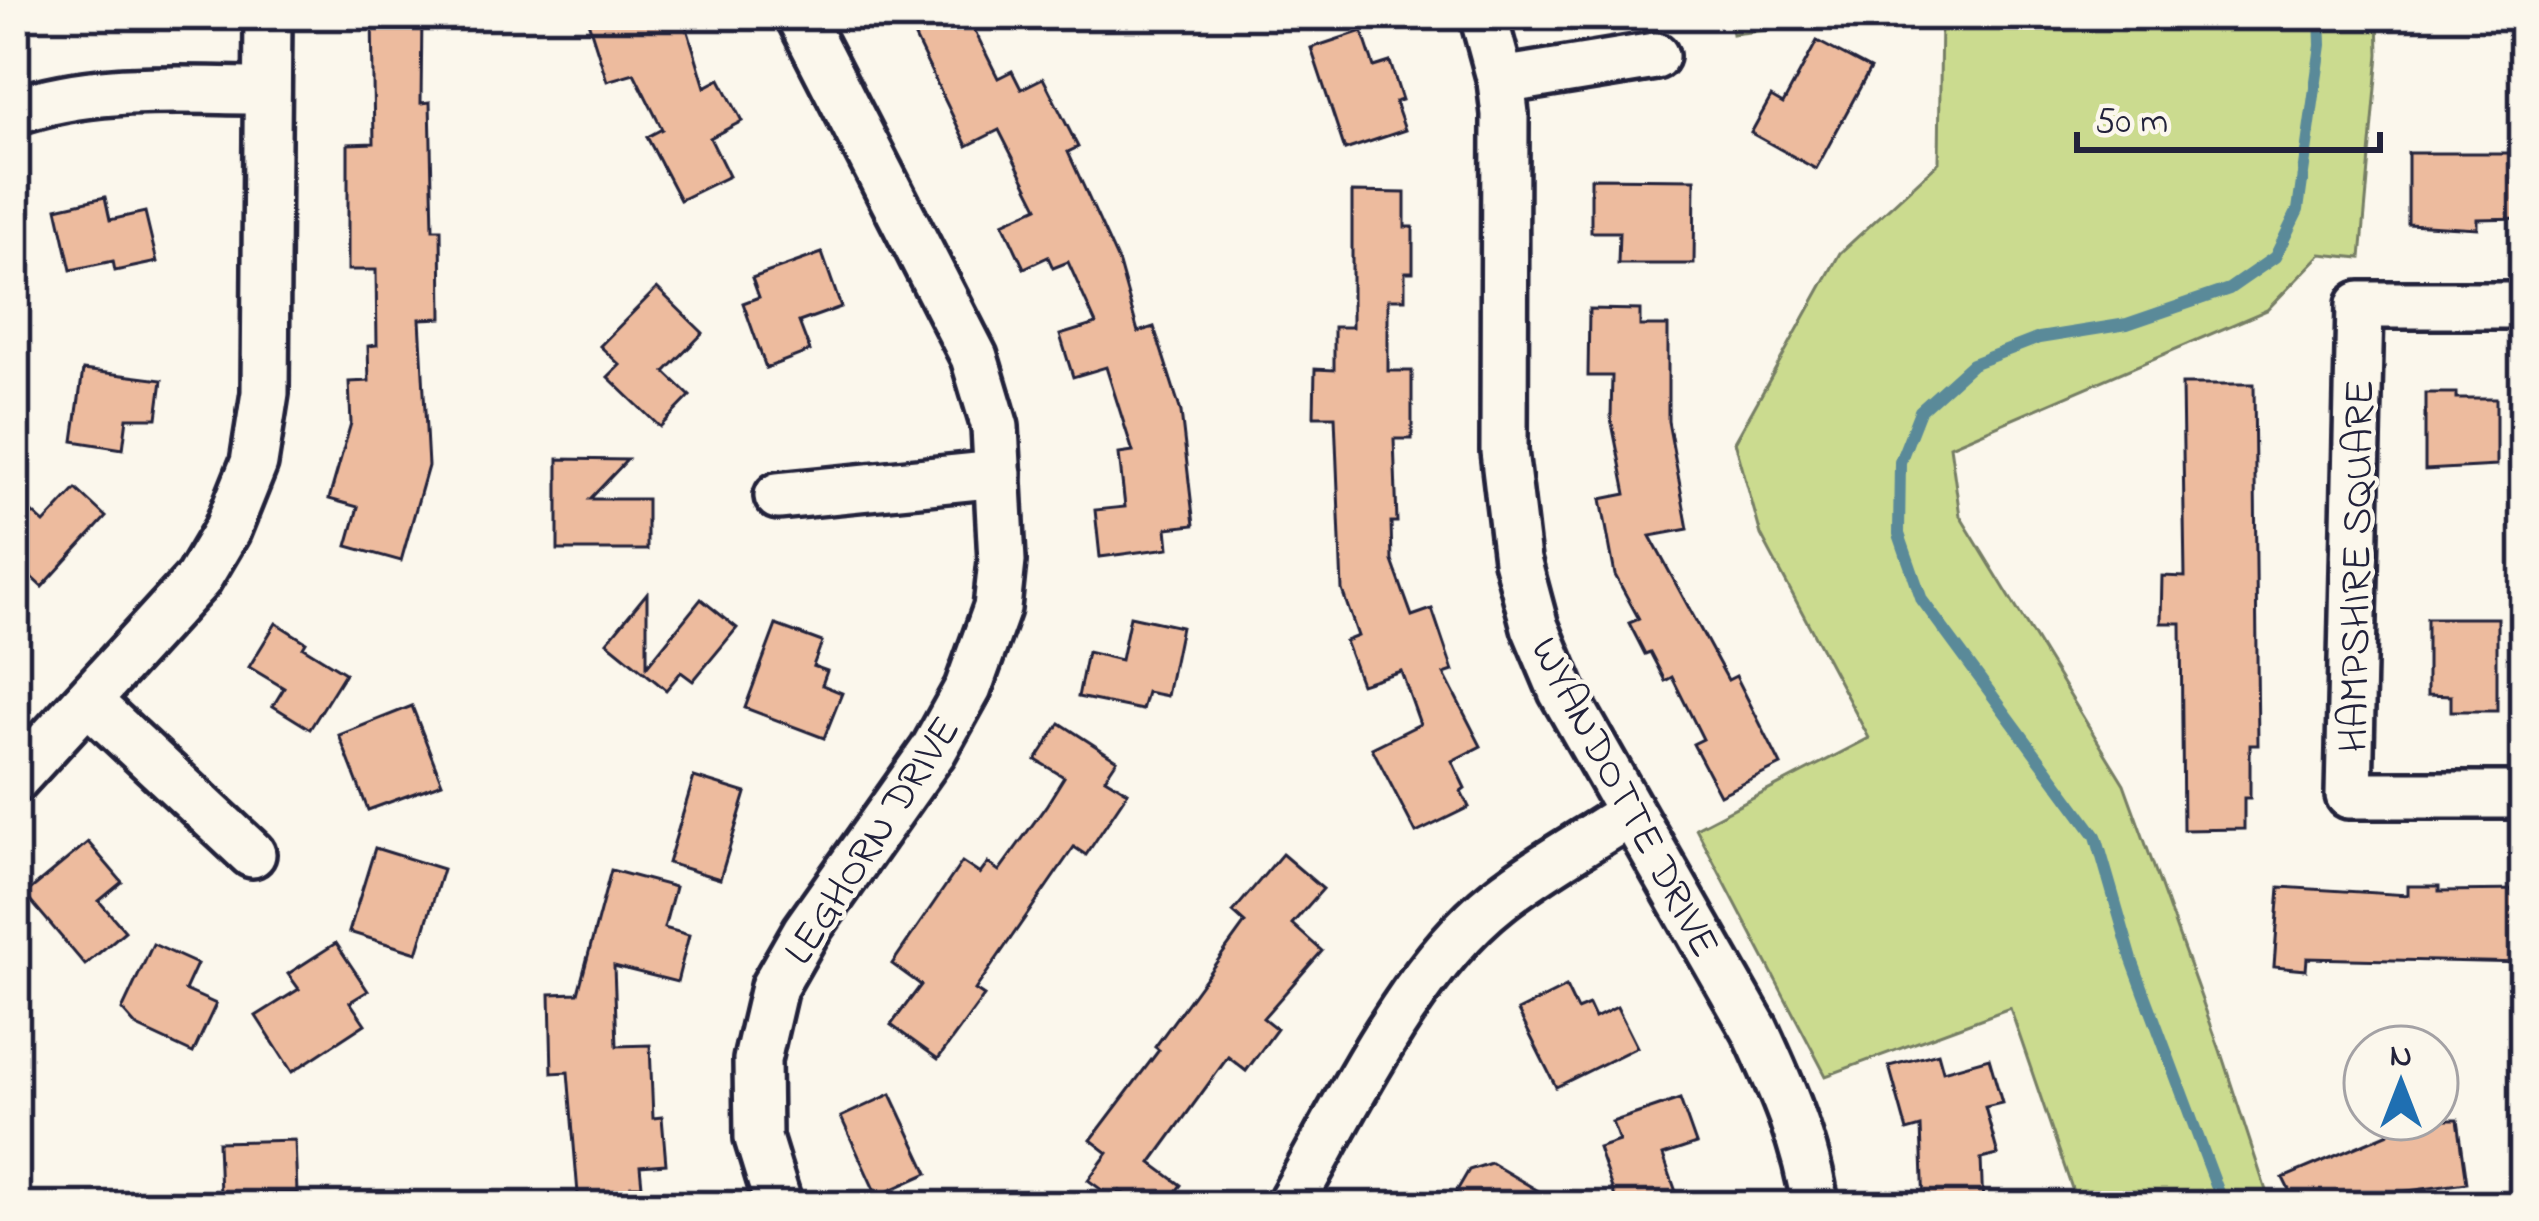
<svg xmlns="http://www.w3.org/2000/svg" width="2539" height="1221" font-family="'Indie Flower',sans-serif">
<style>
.green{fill:#cbdb8f;stroke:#767e65;stroke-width:3}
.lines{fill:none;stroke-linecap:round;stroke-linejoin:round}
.stream{stroke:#5a8a99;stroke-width:12}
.building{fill:#edbb9e;stroke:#22223b;stroke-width:3}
.minor-casing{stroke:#22223b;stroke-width:54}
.minor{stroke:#fbf7ec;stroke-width:45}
.labels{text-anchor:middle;stroke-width:9;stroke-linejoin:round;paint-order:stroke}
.street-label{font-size:42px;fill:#22223b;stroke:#fbf7ec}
</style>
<rect width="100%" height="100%" fill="#fbf7ec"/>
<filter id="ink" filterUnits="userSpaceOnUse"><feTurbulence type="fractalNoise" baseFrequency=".00833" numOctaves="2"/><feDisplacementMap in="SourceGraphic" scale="24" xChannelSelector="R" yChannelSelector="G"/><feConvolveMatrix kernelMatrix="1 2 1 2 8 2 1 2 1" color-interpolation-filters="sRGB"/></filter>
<g filter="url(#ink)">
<g class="green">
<polygon points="1729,15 1902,15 1732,34"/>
<polygon points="1941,15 2378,15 2379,54 2361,258 2321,254 2267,310 1950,446 1960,516 2124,784 2220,1050 2271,1206 2078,1206 2010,1008 1826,1076 1696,828 1869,738 1761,535 1735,442 1840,253 1939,162"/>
</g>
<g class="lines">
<polyline class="stream" points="2224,1206 2132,960 2096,836 1922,600 1899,534 1900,462 1920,411 1972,364 2039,338 2127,324 2229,289 2275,257 2298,210 2321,45 2320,15"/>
</g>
<g class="building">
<polygon points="372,15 422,15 421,103 430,102 433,229 441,229 442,318 420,319 428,466 401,561 347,546 358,507 329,499 351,423 349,382 369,381 368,346 377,345 376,270 348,270 348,144 374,143"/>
<polygon points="586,15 683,15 705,87 720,79 742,121 710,138 729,176 680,200 647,137 662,129 634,73 607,81"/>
<polygon points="904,15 967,15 998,78 1012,71 1021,89 1043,78 1078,147 1068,152 1119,264 1138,332 1154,327 1181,412 1194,525 1167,528 1169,548 1100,557 1095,510 1125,507 1119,454 1133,452 1106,367 1073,377 1060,335 1096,324 1068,262 1053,268 1048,257 1024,268 1003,223 1038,207 999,130 967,146"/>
<polygon points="1362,31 1374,67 1390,62 1402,100 1395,102 1405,130 1345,150 1311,48"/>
<polygon points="1817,41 1870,69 1816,169 1751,133 1771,97 1783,104"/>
<polygon points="2408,153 2524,153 2524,218 2477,219 2477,228 2408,224"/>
<polygon points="1591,178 1695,179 1694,264 1618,264 1619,232 1591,232"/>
<polygon points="1352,192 1405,193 1405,227 1413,227 1413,272 1405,272 1405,299 1388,299 1388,371 1412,371 1412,439 1394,439 1397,522 1391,522 1392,561 1412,616 1432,609 1453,671 1444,674 1481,746 1452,761 1465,788 1461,791 1469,807 1416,833 1372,748 1420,724 1401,671 1361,684 1345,641 1358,636 1342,590 1335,416 1314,416 1315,369 1334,370 1334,327 1352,327"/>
<polygon points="105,197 110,220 145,212 157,262 115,271 113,261 71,270 57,208"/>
<polygon points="822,253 841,307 799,322 810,351 766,368 743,303 759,297 752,278"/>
<polygon points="657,288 703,333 665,372 690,396 660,427 608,377 620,365 600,346"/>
<polygon points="1589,309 1640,310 1640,326 1668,326 1668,421 1688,529 1650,536 1728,680 1736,676 1781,765 1720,795 1693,744 1703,739 1672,677 1665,681 1650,652 1645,654 1629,623 1639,619 1615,575 1601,499 1626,494 1611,418 1612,376 1588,376"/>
<polygon points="83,370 162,380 157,418 127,418 123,449 73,441"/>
<polygon points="2182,384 2254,384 2258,745 2250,745 2250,798 2244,798 2244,829 2183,830 2181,623 2161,623 2162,576 2185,577"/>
<polygon points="2425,393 2456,393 2456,399 2496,399 2496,466 2425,470"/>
<polygon points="558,459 627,460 590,499 647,499 647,550 558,550"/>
<polygon points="76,489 106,517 42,587 15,562 15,497 44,523"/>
<polygon points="647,593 647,666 701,599 737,628 693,681 681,672 666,690 607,642"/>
<polygon points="1130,616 1181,627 1167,696 1147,692 1142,710 1078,697 1087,652 1121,660"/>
<polygon points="2427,618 2497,618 2497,711 2451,711 2451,696 2427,695"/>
<polygon points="276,623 306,642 303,647 345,673 310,729 273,706 284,688 249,667"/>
<polygon points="776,625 822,642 813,666 827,671 822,685 842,693 824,738 745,708"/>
<polygon points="412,706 442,783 368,810 339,735"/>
<polygon points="1060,723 1117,760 1105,778 1128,792 1086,855 1074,847 975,990 984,996 938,1059 891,1025 921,985 892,964 962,862 980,874 988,863 999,871 1046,806 1064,777 1036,760"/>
<polygon points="694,777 746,793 720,879 668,863"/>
<polygon points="88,842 122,882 99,901 125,931 85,965 25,894"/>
<polygon points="375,848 443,869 417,953 349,932"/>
<polygon points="1282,854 1323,889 1292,924 1322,951 1263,1018 1277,1029 1246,1071 1228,1057 1151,1163 1181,1185 1165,1206 1141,1206 1120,1191 1114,1199 1088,1180 1108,1153 1091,1140 1159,1050 1155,1047 1245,923 1233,912"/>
<polygon points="611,870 675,887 664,928 689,935 677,982 614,966 617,1046 650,1045 653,1118 662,1117 666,1164 640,1166 642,1186 631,1186 633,1206 579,1206 568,1072 552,1073 550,994 578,993"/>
<polygon points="2408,886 2439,886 2439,891 2524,890 2524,963 2307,958 2306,970 2274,967 2280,887 2408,895"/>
<polygon points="336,943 368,991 350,1002 365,1024 292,1072 256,1016 299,989 288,974"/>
<polygon points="153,944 197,964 185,990 216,1004 193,1053 137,1027 122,1010"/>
<polygon points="1566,987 1577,1010 1589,1005 1595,1018 1617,1007 1637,1047 1556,1087 1518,1011"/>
<polygon points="1938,1053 1943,1071 1989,1058 2002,1103 1985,1107 1998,1155 1981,1159 1983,1206 1924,1206 1921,1127 1907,1131 1889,1066"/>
<polygon points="891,1094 928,1173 877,1196 841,1117"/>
<polygon points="1680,1099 1696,1144 1663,1155 1681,1206 1618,1206 1598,1148 1619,1141 1612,1122"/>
<polygon points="2387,1119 2458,1119 2467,1183 2378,1195 2383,1206 2297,1206 2283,1178 2389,1133"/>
<polygon points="295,1140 297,1193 220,1195 218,1142"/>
<polygon points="1491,1163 1564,1206 1448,1206 1469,1170"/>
</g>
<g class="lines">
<defs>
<g id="minor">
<path d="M 1483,15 L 1501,81 L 1505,114 L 1504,451 L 1517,560 L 1535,627 L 1562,691 L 1755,1030 C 1781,1086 1807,1144 1815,1206"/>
<polyline points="1501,81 1655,56"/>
<path d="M 15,111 C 96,83 182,91 267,91"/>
<polyline points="2524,305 2360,305 2349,795 2524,795"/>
<polyline points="778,496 998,474"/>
<polyline points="88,701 252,854"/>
<polyline points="15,779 198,579 227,530 254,463 265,393 268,15"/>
<polyline points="779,1206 758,1138 757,1060 774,987 806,931 933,751 968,688 997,608 1002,561 995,427 974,357 799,15"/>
<path d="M 1289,1206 C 1345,1109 1410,969 1498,900 C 1538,868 1586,842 1630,813"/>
</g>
</defs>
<use href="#minor" class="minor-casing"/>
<use href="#minor" class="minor"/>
</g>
</g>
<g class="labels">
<g class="street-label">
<text transform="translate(2354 566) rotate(-89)" y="15">HAMPSHIRE SQUARE</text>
<text transform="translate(1627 796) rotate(62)" y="15">WYANDOTTE DRIVE</text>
<text transform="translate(870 839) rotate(-57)" y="15">LEGHORN DRIVE</text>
</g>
</g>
<rect width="2539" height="1221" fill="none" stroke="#fbf7ec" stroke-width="60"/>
<rect x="30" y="30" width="2479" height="1161" fill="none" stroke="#22223b" stroke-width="4.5" filter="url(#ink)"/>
<g transform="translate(2401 1083)"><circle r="57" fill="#fbf7ec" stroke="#a4a2a5" stroke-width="3"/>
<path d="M0-9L21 45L0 30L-21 45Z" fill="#1f6fb2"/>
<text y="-18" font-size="33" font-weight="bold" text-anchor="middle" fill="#22223b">N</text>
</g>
<path d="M2077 132v18h303v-18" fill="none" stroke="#22223b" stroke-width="6"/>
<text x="2095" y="132" font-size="36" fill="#22223b" stroke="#fbf7ec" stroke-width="9" paint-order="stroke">50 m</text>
</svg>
